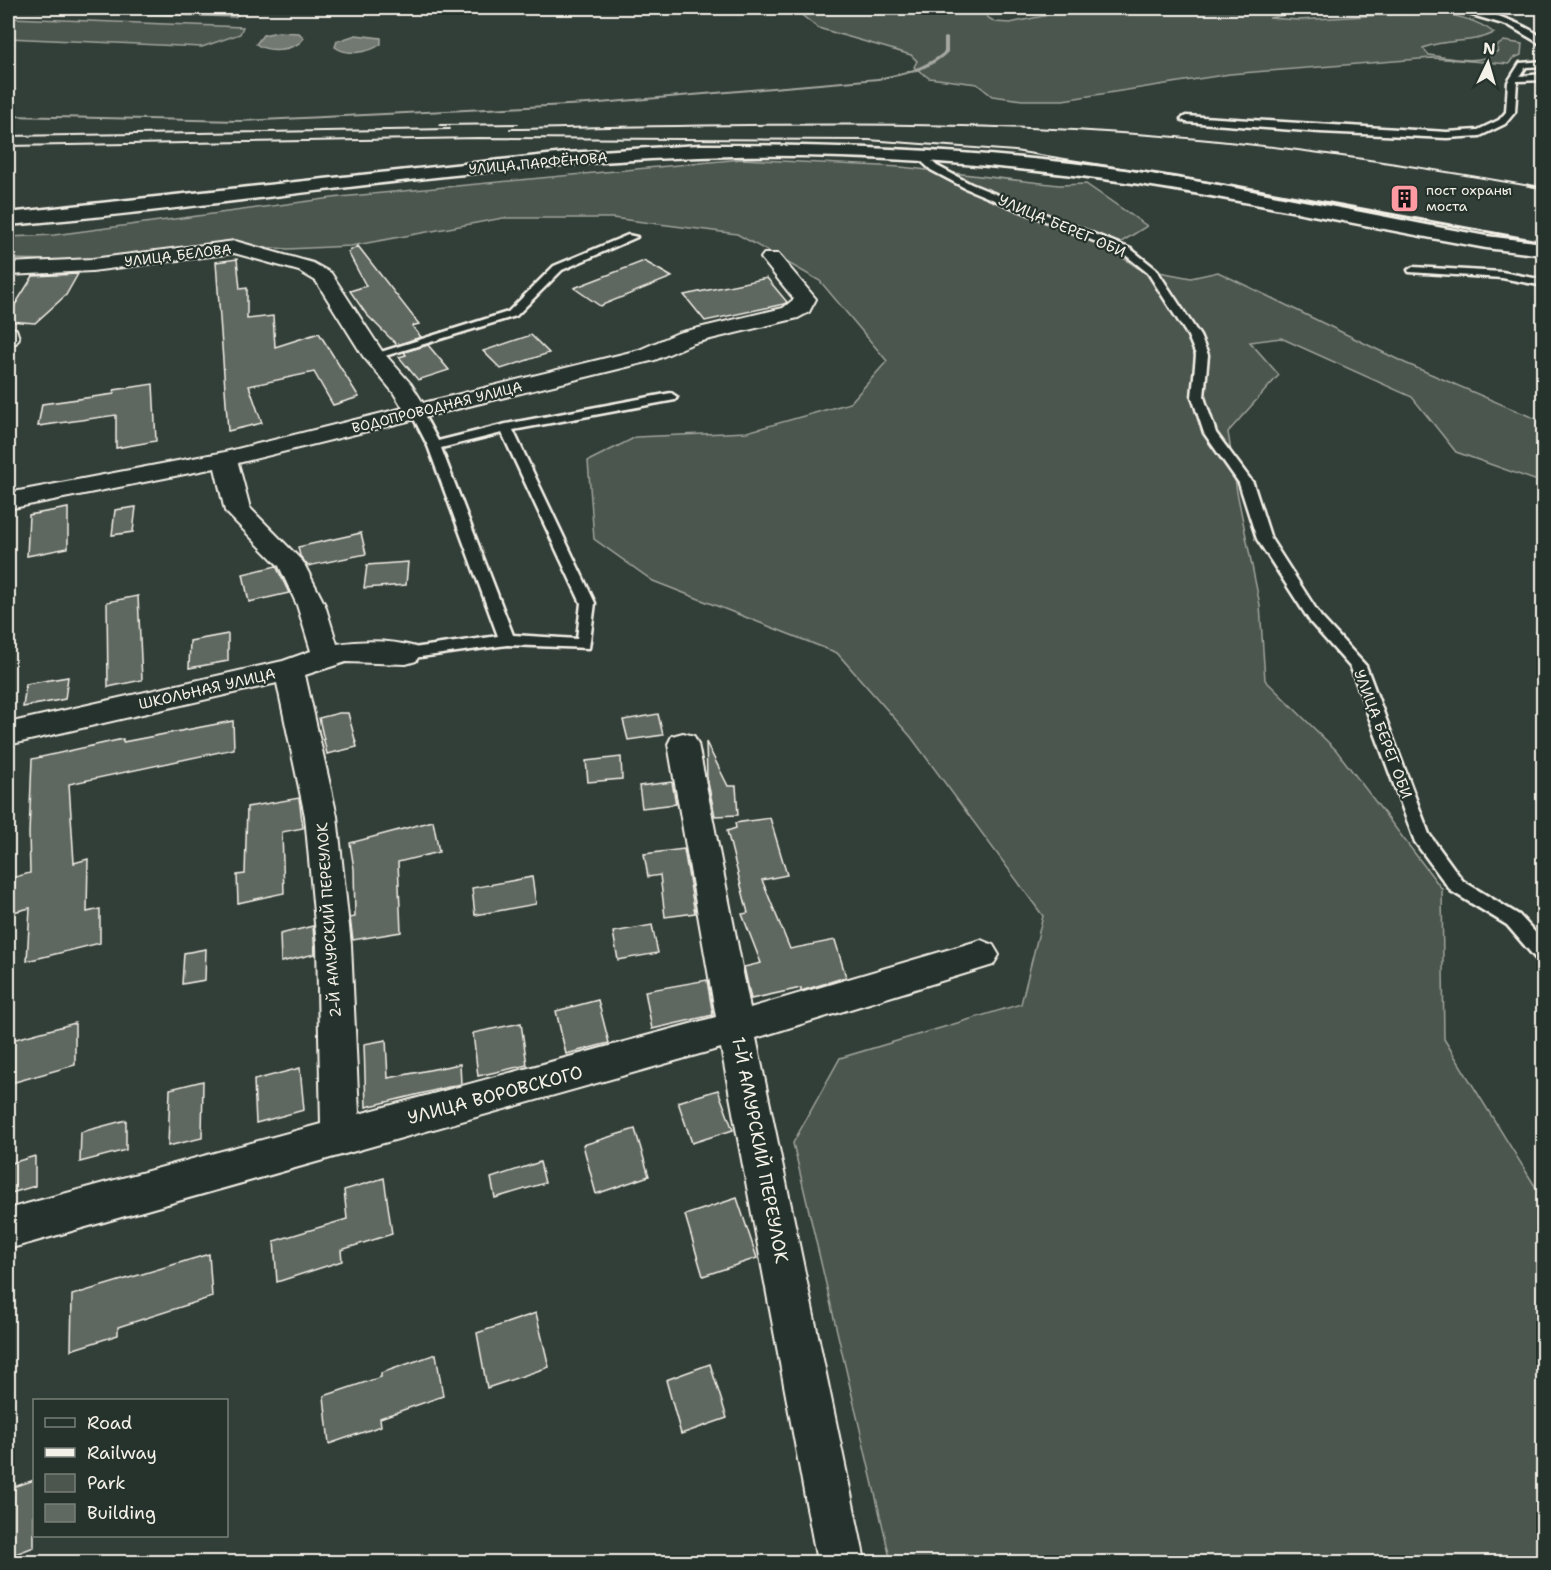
<svg xmlns="http://www.w3.org/2000/svg" width="1551" height="1570" font-family="'Shantell Sans',sans-serif">
<style>
.green{fill:#4c564f;stroke:#a0a49c;stroke-width:1.5}
.water{fill:#727972;stroke:#a6a9a1;stroke-width:1.5}
.lines{fill:none;stroke-linecap:round;stroke-linejoin:round}
.shore{stroke:#c0c1b9;stroke-width:1.5}
.stream{fill:#a6a9a1;fill-rule:evenodd}
.building{fill:#5f6861;stroke:#f4f1e8;stroke-width:1.5}
.lane-casing{stroke:#f4f1e8;stroke-width:5}
.street-casing{stroke:#f4f1e8;stroke-width:4}
.secondary-casing{stroke:#f4f1e8;stroke-width:5}
.lane{fill:#26332d;fill-rule:evenodd}
.street{fill:#26332d;fill-rule:evenodd}
.secondary{fill:#26332d;fill-rule:evenodd}
.rail-far1{stroke:#f4f1e8;stroke-width:2}
.rail{stroke:#f4f1e8;stroke-width:3}
.labels{text-anchor:middle;stroke-width:4.5;stroke-linejoin:round;paint-order:stroke}
.far-street-label{font-size:14px;fill:#f4f1e8;stroke:#26332d}
.far-poi-label{font-size:14px;fill:#f4f1e8;stroke:#26332d;text-anchor:start}
.street-label{font-size:15px;fill:#f4f1e8;stroke:#26332d}
.near-street-label{font-size:18px;fill:#f4f1e8;stroke:#26332d}
</style>
<rect width="100%" height="100%" fill="#323e38"/>
<filter id="ink" filterUnits="userSpaceOnUse"><feTurbulence type="fractalNoise" baseFrequency=".0167" numOctaves="2"/><feDisplacementMap in="SourceGraphic" scale="12" xChannelSelector="R" yChannelSelector="G"/><feConvolveMatrix kernelMatrix="1 2 1 2 8 2 1 2 1" color-interpolation-filters="sRGB"/></filter>
<g filter="url(#ink)">
<g class="green">
<path d="M 781,8 L 1001,8 L 989,11 L 987,17 L 995,22 L 1010,23 L 1081,8 L 1323,8 L 1269,18 L 1299,20 L 1431,12 C 1451,14 1479,20 1494,33 C 1473,44 1447,38 1423,48 L 1429,55 C 1449,58 1482,66 1498,51 L 1497,46 L 1504,41 L 1522,44 L 1521,55 L 1512,59 L 1509,64 L 1432,58 L 1230,74 L 1063,100 L 1022,100 L 992,96 L 977,84 L 929,78 L 914,67 L 917,61 L 911,55 L 818,28 L 799,13 Z"/>
<polygon points="11,18 243,27 240,34 202,47 8,38 8,19"/>
<polygon points="742,159 901,167 1059,185 1086,184 1147,226 1110,249 1138,268 1191,278 1218,272 1405,363 1543,422 1543,483 1456,452 1412,397 1281,338 1250,342 1279,375 1228,432 1237,492 1260,605 1265,680 1336,750 1442,889 1444,1039 1543,1199 1543,1562 891,1562 793,1143 840,1058 1021,1004 1043,916 911,737 837,653 653,581 594,539 588,461 636,437 747,432 850,403 887,361 820,281 737,234 612,218 503,218 351,246 288,249 232,245 106,261 8,259 8,237 54,235 340,197"/>
</g>
<g class="water">
<polygon points="29,8 245,8 235,17 25,10"/>
<path d="M 278,32 L 299,33 L 304,38 C 295,51 268,53 256,44 L 263,35 Z"/>
<path d="M 356,35 L 381,38 L 381,44 C 369,53 347,56 335,47 L 337,41 Z"/>
</g>
<g class="lines">
<polyline class="shore" points="117,8 232,11 237,8"/>
<path class="stream" d="M 946,37 L 948,38 L 948,52 C 929,71 904,75 878,80 L 588,105 L 240,122 L 8,117 L 8,115 L 240,120 L 588,103 L 878,78 C 902,73 925,68 944,52 L 944,38 Z"/>
</g>
<g class="building">
<polygon points="358,246 419,324 412,326 421,337 397,345 366,314 350,291 366,286 348,252"/>
<polygon points="237,259 240,289 247,288 247,319 273,316 275,347 319,333 359,397 333,405 314,372 249,386 262,423 228,431 216,262"/>
<polygon points="644,261 672,277 600,306 574,288"/>
<polygon points="78,274 66,295 35,323 8,321 8,316 33,276"/>
<polygon points="767,278 787,302 784,304 705,321 684,295"/>
<polygon points="531,335 549,353 501,369 483,351"/>
<polygon points="428,345 449,370 418,380 399,357 406,355 404,352"/>
<polygon points="153,384 156,441 116,448 116,415 38,426 42,404 114,394 114,390"/>
<polygon points="136,507 133,532 112,535 115,510"/>
<polygon points="68,508 68,548 27,556 29,515"/>
<polygon points="361,533 366,554 308,566 300,556 298,547"/>
<polygon points="408,562 406,585 364,588 367,565"/>
<polygon points="276,566 289,593 249,602 243,574"/>
<polygon points="138,596 142,680 108,687 107,602"/>
<polygon points="228,634 228,661 189,668 190,641"/>
<polygon points="68,677 65,699 23,707 26,684"/>
<polygon points="339,713 348,713 357,747 327,754 319,718"/>
<polygon points="658,714 663,735 628,740 623,720"/>
<polygon points="233,721 234,749 69,784 74,863 88,859 87,912 100,909 100,943 27,961 30,908 13,912 15,877 30,873 29,833 32,759 123,739 123,742"/>
<polygon points="706,742 728,786 736,786 738,815 715,816 707,778"/>
<polygon points="621,757 622,779 588,782 586,761"/>
<polygon points="672,782 676,804 642,808 639,786"/>
<polygon points="299,798 303,828 282,832 284,893 238,903 237,875 245,874 247,807"/>
<polygon points="770,818 787,875 762,880 790,949 835,940 846,977 801,991 801,988 751,999 744,967 761,963 742,914 748,913 727,831 736,828 735,823"/>
<polygon points="433,821 439,852 398,862 401,932 353,940 350,918 355,917 354,869 350,843"/>
<polygon points="684,849 695,913 665,917 660,875 648,877 644,854"/>
<polygon points="532,877 536,904 475,915 472,888"/>
<polygon points="652,925 658,953 618,960 613,932"/>
<polygon points="313,926 315,954 281,962 280,934"/>
<polygon points="206,949 205,980 182,984 184,953"/>
<polygon points="707,980 713,1015 652,1029 645,991"/>
<polygon points="598,1000 609,1043 566,1054 556,1011"/>
<polygon points="75,1023 75,1065 8,1084 8,1041"/>
<polygon points="521,1023 527,1065 478,1076 473,1033"/>
<polygon points="386,1040 388,1078 460,1064 461,1084 366,1107 364,1044"/>
<polygon points="300,1068 304,1110 256,1123 254,1080"/>
<polygon points="203,1081 202,1138 168,1146 170,1089"/>
<polygon points="718,1090 733,1130 692,1143 678,1102"/>
<polygon points="126,1120 126,1150 80,1162 81,1132"/>
<polygon points="635,1129 649,1176 596,1194 583,1145"/>
<polygon points="35,1156 35,1186 8,1194 8,1164"/>
<polygon points="540,1162 545,1183 495,1198 491,1178"/>
<polygon points="384,1178 392,1234 341,1250 342,1261 277,1282 274,1241 347,1219 344,1190"/>
<polygon points="737,1198 757,1258 703,1276 685,1215"/>
<polygon points="209,1254 212,1297 118,1327 118,1335 71,1350 72,1295"/>
<polygon points="536,1313 549,1367 487,1388 477,1333"/>
<polygon points="436,1354 443,1396 380,1418 381,1426 329,1444 324,1396 381,1377 381,1373"/>
<polygon points="710,1364 727,1418 681,1434 666,1380"/>
<polygon points="34,1480 34,1547 8,1557 8,1489"/>
</g>
<g class="lines">
<defs>
<g id="lane">
<path d="M 1448,8 C 1475,5 1523,22 1544,39 L 1544,46 L 1510,26 Z"/>
<polygon points="1544,61 1544,66 1526,67 1520,76 1544,74 1544,80 1517,81 1515,112 1505,124 1480,136 1447,138 1320,132 1186,122 1181,119 1186,116 1447,132 1478,130 1499,120 1506,112 1508,82 1520,63"/>
<polygon points="919,155 925,155 937,166 971,184 1131,249 1156,269 1200,336 1208,355 1204,397 1216,433 1253,483 1271,539 1321,617 1366,666 1429,834 1463,881 1519,915 1544,942 1544,963 1537,960 1507,925 1451,891 1415,842 1351,668 1311,623 1257,539 1239,483 1204,433 1192,397 1196,355 1188,336 1148,273 1123,253 965,188 931,170 919,159"/>
<polygon points="628,235 637,237 562,270 516,316 378,358 368,356 508,312 554,266"/>
<polygon points="1413,267 1502,272 1544,280 1544,286 1502,278 1409,272 1408,270"/>
<path d="M 671,393 L 677,397 L 675,400 L 513,430 L 595,603 L 589,648 L 507,645 L 406,659 L 401,658 L 398,654 L 406,649 L 498,636 L 428,446 L 410,411 L 412,408 L 420,408 L 438,441 L 506,424 ZM 502,433 L 581,603 L 577,639 L 513,635 L 441,448 Z"/>
</g>
<g id="street">
<path d="M 235,241 L 313,263 L 331,273 L 382,351 L 411,384 L 423,403 L 639,350 L 678,333 L 783,308 L 794,299 L 761,258 L 764,254 L 778,254 L 816,299 L 809,312 L 798,318 L 694,343 L 655,360 L 238,463 L 250,508 L 303,562 L 325,605 L 337,644 C 363,640 391,640 416,647 L 420,654 L 416,661 L 406,664 L 346,662 L 305,675 L 337,816 L 351,945 L 359,1114 L 716,1017 L 668,744 L 672,736 L 683,733 L 694,736 L 698,744 L 750,1008 L 981,940 L 993,945 L 999,955 L 993,965 L 756,1038 L 864,1556 L 862,1562 L 814,1562 L 816,1556 L 721,1048 L 8,1249 L 8,1209 L 321,1124 L 317,945 L 305,816 L 277,683 L 8,745 L 8,723 L 283,661 L 311,651 L 297,605 L 279,566 L 225,511 L 215,468 L 8,509 L 8,493 L 225,452 L 403,408 L 393,392 L 363,356 L 316,281 L 299,271 L 234,253 L 92,271 L 8,275 L 8,263 L 92,259 Z"/>
<polygon points="8,327 16,329 19,338 16,343 8,345"/>
</g>
<path id="secondary" d="M 700,145 C 824,145 948,149 1071,163 C 1209,179 1349,211 1486,236 L 1544,243 L 1544,255 L 1486,248 C 1368,227 1251,201 1133,183 C 995,163 839,152 700,157 C 469,164 238,206 8,225 L 8,213 L 566,153 Z"/>
</defs>
<use href="#lane" class="lane-casing"/>
<use href="#street" class="street-casing"/>
<use href="#secondary" class="secondary-casing"/>
<use href="#lane" class="lane"/>
<use href="#street" class="street"/>
<use href="#secondary" class="secondary"/>
<g class="rail-far1">
<polyline points="440,125 518,124"/>
<path d="M 510,129 C 719,125 928,119 1136,134 C 1270,143 1403,164 1536,187"/>
<polyline points="8,136 450,129"/>
<polyline points="8,146 478,138 868,140 1015,151 1239,187"/>
</g>
<g class="rail">
<polyline points="1231,185 1544,242"/>
<polyline points="1527,185 1544,188"/>
</g>
</g>
</g>
<defs>
<symbol id="building-square" viewBox="-11 -11 22 22"><rect x="-9" y="-9" width="18" height="18" rx="4" fill="#ff9aa2" stroke="#26332d"/><path d="M-4-6H4V6H1V3H-1V6H-4ZM-2.5-4.3h1.7v1.8h-1.7ZM.8-4.3h1.7v1.8H.8ZM-2.5-1h1.7V.8h-1.7ZM.8-1h1.7V.8H.8Z" fill="#111"/></symbol>
</defs>
<g fill-rule="evenodd">
<use href="#building-square" x="1388" y="182" width="33" height="33"/>
</g>
<g class="labels">
<g class="far-street-label">
<text transform="translate(538 163) rotate(-5)" y="5">УЛИЦА ПАРФЁНОВА</text>
<text transform="translate(178 255) rotate(-7)" y="5">УЛИЦА БЕЛОВА</text>
<text transform="translate(437 407) rotate(-14)" y="5">ВОДОПРОВОДНАЯ УЛИЦА</text>
</g>
<g class="far-poi-label">
<text x="1426" y="195">пост охраны<tspan x="1426" dy="16">моста</tspan></text>
</g>
<g class="street-label">
<text transform="translate(1062 226) rotate(23)" y="5">УЛИЦА БЕРЕГ ОБИ</text>
<text transform="translate(207 689) rotate(-13)" y="5">ШКОЛЬНАЯ УЛИЦА</text>
<text transform="translate(1383 734) rotate(69)" y="5">УЛИЦА БЕРЕГ ОБИ</text>
<text transform="translate(329 920) rotate(-94)" y="5">2-Й АМУРСКИЙ ПЕРЕУЛОК</text>
</g>
<g class="near-street-label">
<text transform="translate(495 1095) rotate(-15)" y="6">УЛИЦА ВОРОВСКОГО</text>
<text transform="translate(760 1150) rotate(79)" y="6">1-Й АМУРСКИЙ ПЕРЕУЛОК</text>
</g>
</g>
<rect width="1551" height="1570" fill="none" stroke="#26332d" stroke-width="30"/>
<rect x="15" y="15" width="1521" height="1540" fill="none" stroke="#f4f1e8" stroke-width="2" filter="url(#ink)"/>
<rect x="33" y="1399" width="195" height="138" fill="#26332d" stroke="#787f78" stroke-width="1.5"/>
<rect x="45" y="1418" width="30" height="9" fill="#26332d" stroke="#787f78" stroke-width="1.5"/>
<text x="87" y="1429" font-size="18" fill="#f4f1e8">Road</text>
<rect x="45" y="1448" width="30" height="9" fill="#f4f1e8" stroke="#787f78" stroke-width="1.5"/>
<text x="87" y="1459" font-size="18" fill="#f4f1e8">Railway</text>
<rect x="45" y="1474" width="30" height="18" fill="#4c564f" stroke="#787f78" stroke-width="1.5"/>
<text x="87" y="1489" font-size="18" fill="#f4f1e8">Park</text>
<rect x="45" y="1504" width="30" height="18" fill="#5f6861" stroke="#787f78" stroke-width="1.5"/>
<text x="87" y="1519" font-size="18" fill="#f4f1e8">Building</text>
<g transform="translate(1488 63) rotate(5)" stroke="#26332d" stroke-width="4.5" paint-order="stroke">
<path d="M0-4.5L10 22L0 15L-10 22Z" fill="#f4f1e8"/>
<text y="-9" font-size="16" font-weight="bold" text-anchor="middle" fill="#f4f1e8">N</text>
</g>
</svg>
